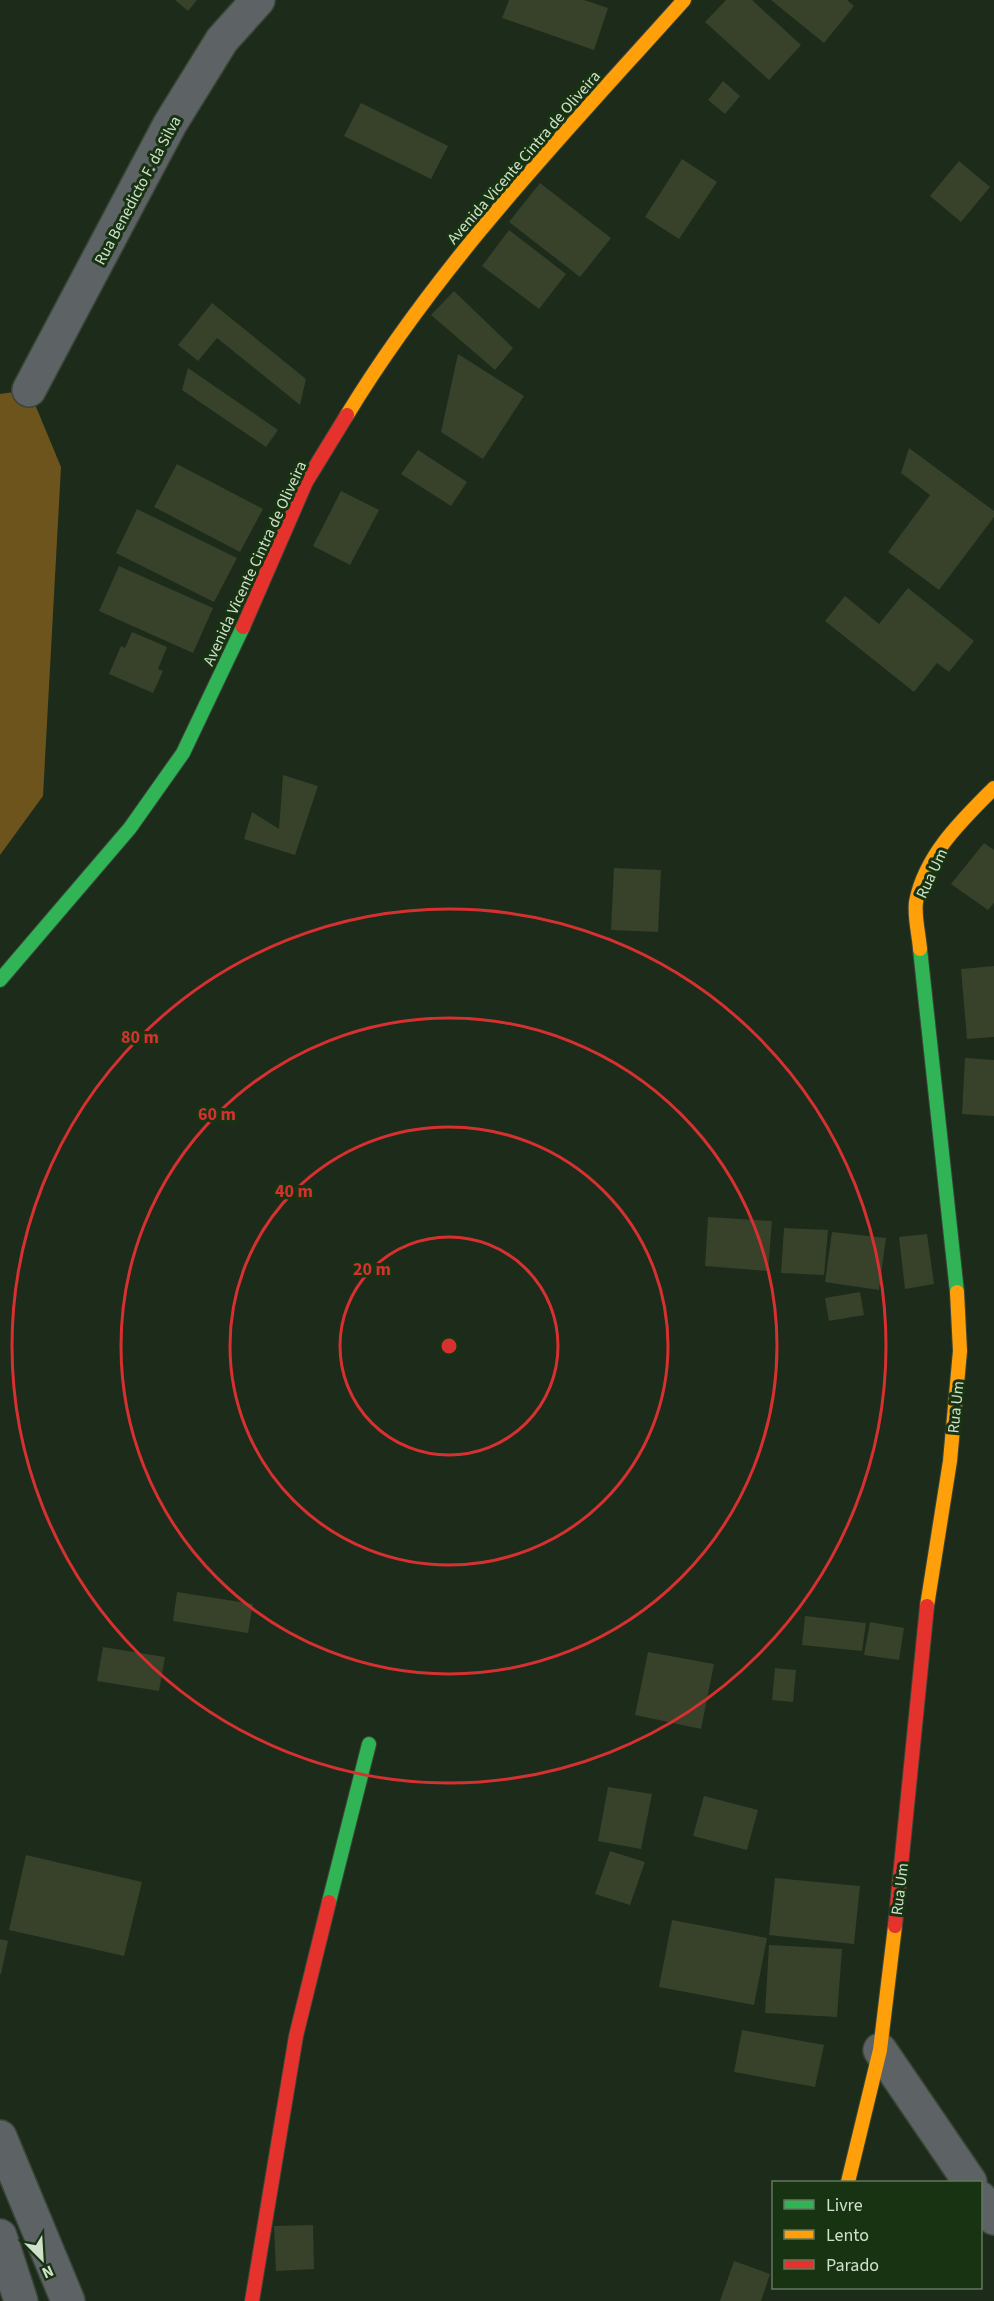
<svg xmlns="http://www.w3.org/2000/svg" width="994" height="2301" font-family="'Source Sans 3',sans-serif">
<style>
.forest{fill:#6d541d}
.building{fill:#38412a}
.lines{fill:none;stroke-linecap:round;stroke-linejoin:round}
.street-casing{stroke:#3a4638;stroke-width:36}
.fast-casing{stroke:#3a4638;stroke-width:16}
.slow-casing{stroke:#3a4638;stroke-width:16}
.jam-casing{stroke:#3a4638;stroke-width:16}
.street{stroke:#5d6265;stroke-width:33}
.fast{stroke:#30b455;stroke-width:14}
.slow{stroke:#ff9f0a;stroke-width:14}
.jam{stroke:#e5322d;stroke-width:14}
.ring{fill:none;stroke:#d63130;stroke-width:3}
.labels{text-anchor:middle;stroke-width:6;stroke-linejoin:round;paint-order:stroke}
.street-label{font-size:16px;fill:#cfe0cb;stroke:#183312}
.centre{fill:#d63130;stroke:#183312;stroke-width:3}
.ring-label{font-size:18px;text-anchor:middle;font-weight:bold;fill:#d63130;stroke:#183312;stroke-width:6;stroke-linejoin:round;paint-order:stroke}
</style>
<rect width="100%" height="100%" fill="#1d2b1a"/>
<polygon class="forest" points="29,390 61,467 43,796 0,855 0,394"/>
<g class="building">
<polygon points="175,0 197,0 188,11"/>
<polygon points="509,0 584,0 608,8 594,50 502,18"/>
<polygon points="726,0 752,0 801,45 769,80 705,22"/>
<polygon points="771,0 847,0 854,6 824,43"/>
<polygon points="723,81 740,96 725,114 708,100"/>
<polygon points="361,103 448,146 431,179 344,136"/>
<polygon points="682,159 717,182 679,239 645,217"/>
<polygon points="959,161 990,187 961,222 930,196"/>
<polygon points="540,183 611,238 580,277 509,222"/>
<polygon points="509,230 566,274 539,309 482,266"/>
<polygon points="454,291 513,348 495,370 431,315"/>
<polygon points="212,303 306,379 300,405 217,338 198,361 178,345"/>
<polygon points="458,354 524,396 483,459 441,432"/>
<polygon points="188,368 278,430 266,447 182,390"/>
<polygon points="909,448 994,511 994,517 939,590 888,552 930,495 901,473"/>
<polygon points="418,450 467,482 451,506 401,474"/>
<polygon points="177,464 263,509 240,552 154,507"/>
<polygon points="341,491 379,510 350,565 313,546"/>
<polygon points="137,509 237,558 214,602 116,553"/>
<polygon points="119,566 213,608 193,653 99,611"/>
<polygon points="908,588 974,641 949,672 937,663 914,692 825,621 845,596 879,624"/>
<polygon points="132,632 167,647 158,669 163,671 153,693 109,674 121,646 125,648"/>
<polygon points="283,775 318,786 295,855 244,839 252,812 279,829"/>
<polygon points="984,843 994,850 994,903 988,910 951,884"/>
<polygon points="614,868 661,870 658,932 611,930"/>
<polygon points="994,966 994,1037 967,1039 961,969"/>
<polygon points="965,1058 994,1060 994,1116 962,1114"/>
<polygon points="708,1217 772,1221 768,1271 705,1266"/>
<polygon points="784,1228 828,1230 824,1275 781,1273"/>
<polygon points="832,1232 886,1238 879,1290 825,1282"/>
<polygon points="927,1234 934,1284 905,1289 899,1237"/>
<polygon points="860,1292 864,1315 829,1321 825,1298"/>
<polygon points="177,1592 253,1604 248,1633 173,1621"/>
<polygon points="805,1616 866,1623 862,1651 802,1645"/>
<polygon points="870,1622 904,1628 899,1660 864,1655"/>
<polygon points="103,1647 165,1657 159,1691 97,1681"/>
<polygon points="648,1652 714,1664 701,1729 635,1715"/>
<polygon points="775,1668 796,1670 793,1702 772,1700"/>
<polygon points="608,1787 652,1794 641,1849 598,1841"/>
<polygon points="704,1796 758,1810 747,1850 693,1836"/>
<polygon points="610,1851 645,1862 630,1905 595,1894"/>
<polygon points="26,1855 142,1882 124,1956 9,1930"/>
<polygon points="775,1878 860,1886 854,1944 769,1935"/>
<polygon points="672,1920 767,1938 754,2005 659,1987"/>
<polygon points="0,1939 8,1941 1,1974 0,1974"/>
<polygon points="769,1945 842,1949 837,2017 765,2013"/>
<polygon points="742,2030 824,2045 815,2087 734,2072"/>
<polygon points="313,2225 314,2269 276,2271 274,2226"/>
<polygon points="734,2261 770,2274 761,2301 720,2301"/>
</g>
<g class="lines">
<defs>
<g id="street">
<polyline points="29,390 170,124 222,40 258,0"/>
<polyline points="880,2050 970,2182"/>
<polyline points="0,2137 68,2301"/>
<polyline points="980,2198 994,2218"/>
<polyline points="0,2236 21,2301"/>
</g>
<g id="fast">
<polyline points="920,949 957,1292"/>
<polyline points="0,980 130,828 183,753 243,627"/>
<polyline points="329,1902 369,1744"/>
</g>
<g id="slow">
<path d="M 347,415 C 440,262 565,133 684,0"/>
<path d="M 920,949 C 919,935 914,916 916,902 C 925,855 962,820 994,788"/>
<polyline points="927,1606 950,1461 960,1351 957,1292"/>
<polyline points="848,2182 880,2050 895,1926"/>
</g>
<g id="jam">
<polyline points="243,627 306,482 347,415"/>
<polyline points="895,1926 927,1606"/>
<polyline points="252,2301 296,2036 329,1902"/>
</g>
</defs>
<use href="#street" class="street-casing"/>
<use href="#fast" class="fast-casing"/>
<use href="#slow" class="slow-casing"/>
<use href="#jam" class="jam-casing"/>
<use href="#street" class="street"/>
<use href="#fast" class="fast"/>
<use href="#slow" class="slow"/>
<use href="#jam" class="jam"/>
</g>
<g class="ring">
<circle cx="449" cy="1346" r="109"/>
<circle cx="449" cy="1346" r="219"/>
<circle cx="449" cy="1346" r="328"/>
<circle cx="449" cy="1346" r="437"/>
</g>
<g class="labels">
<g class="street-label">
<text transform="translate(523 157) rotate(-49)" y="6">Avenida Vicente Cintra de Oliveira</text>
<text transform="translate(137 190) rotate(-62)" y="6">Rua Benedicto F. da Silva</text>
<text transform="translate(254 563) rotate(-65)" y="6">Avenida Vicente Cintra de Oliveira</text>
<text transform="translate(931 873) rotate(-65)" y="6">Rua Um</text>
<text transform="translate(955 1407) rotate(-84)" y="6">Rua Um</text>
<text transform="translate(899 1889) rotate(-83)" y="6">Rua Um</text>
</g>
</g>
<circle cx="449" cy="1346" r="9" class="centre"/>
<g class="ring-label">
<text x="140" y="1043">80 m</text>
<text x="217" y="1120">60 m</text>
<text x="294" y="1197">40 m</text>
<text x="372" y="1275">20 m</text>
</g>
<rect x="772" y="2181" width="210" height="108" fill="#183312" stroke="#61785c" stroke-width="1.5"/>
<rect x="784" y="2200" width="30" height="9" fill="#30b455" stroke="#61785c" stroke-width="1.5"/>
<text x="826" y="2211" font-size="18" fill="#cfe0cb">Livre</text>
<rect x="784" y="2230" width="30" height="9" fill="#ff9f0a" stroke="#61785c" stroke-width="1.5"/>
<text x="826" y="2241" font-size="18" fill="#cfe0cb">Lento</text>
<rect x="784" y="2260" width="30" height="9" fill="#e5322d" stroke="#61785c" stroke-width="1.5"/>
<text x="826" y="2271" font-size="18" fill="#cfe0cb">Parado</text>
<g transform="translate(42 2259) rotate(156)" stroke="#183312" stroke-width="4.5" paint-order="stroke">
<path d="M0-4.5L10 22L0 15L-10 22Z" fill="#cfe0cb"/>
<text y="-9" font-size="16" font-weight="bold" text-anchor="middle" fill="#cfe0cb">N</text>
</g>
</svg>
